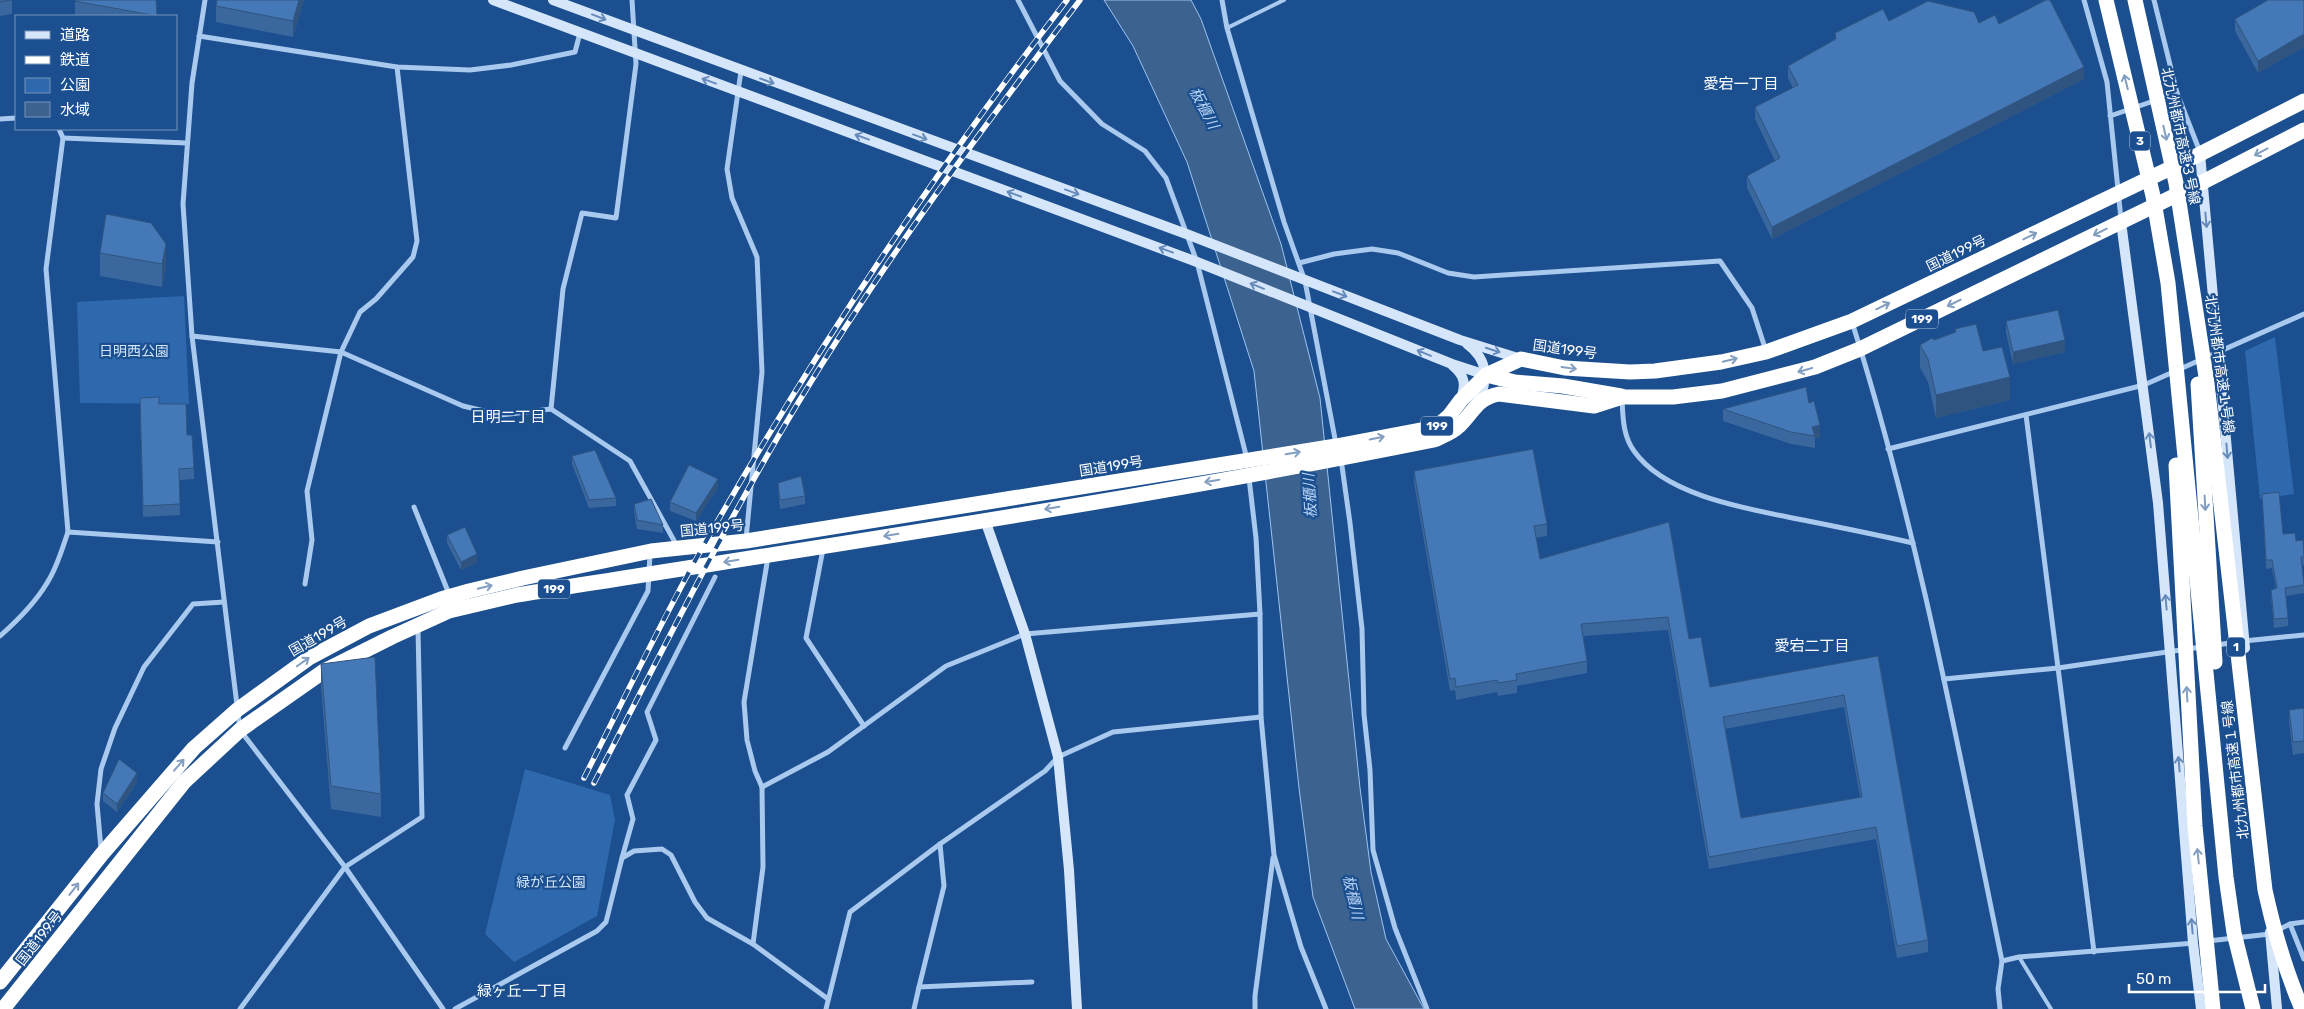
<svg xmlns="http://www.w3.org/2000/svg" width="2304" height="1009" font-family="Rubik,'Noto Sans JP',sans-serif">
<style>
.green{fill:#2e69ad}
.water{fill:#3c6290;stroke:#9cc4f0}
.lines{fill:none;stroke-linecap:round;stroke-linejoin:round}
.lane{stroke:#a9c9ee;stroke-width:4}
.street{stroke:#a9c9ee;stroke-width:5}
.secondary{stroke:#d6e6fa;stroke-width:10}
.highway{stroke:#fff;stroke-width:15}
.rail-casing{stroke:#fff;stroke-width:5.5}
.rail{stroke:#1b4f8f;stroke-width:4;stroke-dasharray:11;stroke-linecap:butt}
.highway-bridge{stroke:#fff;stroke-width:15}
.wall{fill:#3a679d;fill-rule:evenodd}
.shaded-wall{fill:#305480}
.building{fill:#4478b7;stroke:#305480;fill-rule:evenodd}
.oneway{stroke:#668bba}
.oneway2{stroke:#829ec1}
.labels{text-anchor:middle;stroke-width:4.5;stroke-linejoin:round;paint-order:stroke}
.shield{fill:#1b4f8f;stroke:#bbcadd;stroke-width:1}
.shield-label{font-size:12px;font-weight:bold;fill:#fff}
.street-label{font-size:14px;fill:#fff;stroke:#1b4f8f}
.park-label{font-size:14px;fill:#cfe3fa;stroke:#1b4f8f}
.neighbourhood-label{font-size:15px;fill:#fff;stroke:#1b4f8f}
.water-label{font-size:15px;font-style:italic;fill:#b5d3f5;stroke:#1b4f8f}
</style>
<rect width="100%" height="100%" fill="#1b4f8f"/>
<g class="green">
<polygon points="184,296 189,404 80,403 77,302"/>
<polygon points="2275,337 2294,494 2260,499 2245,351"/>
<polygon points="525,769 610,795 615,820 597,916 514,962 485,934"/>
</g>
<polygon class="water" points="1104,0 1191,0 1201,19 1281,244 1320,398 1360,788 1371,872 1386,939 1424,1009 1355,1009 1313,897 1299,788 1254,371 1187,162 1133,46"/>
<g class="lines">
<g class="lane">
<polyline points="1227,28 1284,0"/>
<polyline points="2019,957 2051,1009"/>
</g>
<g class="street">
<polyline points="205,0 192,83 183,204 192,336 240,730 345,867 443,1009"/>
<polyline points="1018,0 1060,81 1102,124 1145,151 1166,178 1197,262 1247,459"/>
<polyline points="1222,0 1227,28 1284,222 1305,281 1336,444"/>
<polyline points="2084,0 2107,82 2121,219"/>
<polyline points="2154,0 2177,93 2200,152"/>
<polyline points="199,36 397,67 470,70 511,65 575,52 580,33"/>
<polyline points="741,71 727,169 732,198 757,257 762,372 746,539"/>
<polyline points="2110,116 2177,93"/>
<polyline points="0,119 16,118"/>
<polyline points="59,129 63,138 46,269 68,532"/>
<polyline points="63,138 187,143"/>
<polyline points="1299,263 1334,254 1372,249 1398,253 1448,273 1474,277 1720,261 1752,308 1766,351"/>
<path d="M 1852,322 C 1918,531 1958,747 2002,961 L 1998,989 L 2000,1009"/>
<polyline points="192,336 341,352 463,406 501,415 551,409 630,461 677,546"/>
<path d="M 1622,400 C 1623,418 1623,436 1634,451 C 1667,498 1755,510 1808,521 C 1843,528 1878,535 1913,543"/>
<polyline points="551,409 563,289 582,213 616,218 636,64 632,0"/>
<polyline points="2026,415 2094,952"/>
<polyline points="1888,449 2144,385 2304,314"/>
<polyline points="1341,459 1350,523 1362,629 1364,714 1370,770 1373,850 1395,928 1427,1009"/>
<polyline points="1249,478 1256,538 1260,614 1261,717 1274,855 1301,947 1326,1009"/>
<polyline points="414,507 449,594"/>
<polyline points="823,549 806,638 864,726"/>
<polyline points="305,584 312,540 307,491 341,352 360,312 376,299 413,257 417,241 397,67"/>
<path d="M 0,636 C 17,621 35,603 47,583 C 57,568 62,549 68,532 L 218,542"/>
<polyline points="2244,641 2304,635"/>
<polyline points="2217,645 2236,642"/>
<polyline points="1944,679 2058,668 2201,647"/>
<polyline points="565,748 648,591 650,554"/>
<polyline points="762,787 828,752 946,666 1025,634 1260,614"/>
<polyline points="101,849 97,804 101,769 115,728 144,667 193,604 224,602"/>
<polyline points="622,858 633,819 627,795 656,740 647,712 715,577"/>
<polyline points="2290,924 2304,959"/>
<polyline points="2208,941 2270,934 2290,924 2304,922"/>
<polyline points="753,944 763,867 762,787 755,771 747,740 744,702 768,557"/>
<polyline points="2002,961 2019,957 2195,943"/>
<polyline points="919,987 944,886 940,844"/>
<polyline points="240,1009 345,867 422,817 418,629"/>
<polyline points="455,1009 597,931 606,922 622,858 634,851 662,849 671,855 695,902 707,918 753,944 828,999"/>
<polyline points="826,1009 850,912 940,844 1045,771 1058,757 1113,732 1261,717"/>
<polyline points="914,1009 919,987 1032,982"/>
<polyline points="1255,1009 1255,996 1273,858"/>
</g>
<g class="secondary">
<polyline points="493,0 1197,262 1452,364 1486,375"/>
<polyline points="553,0 1189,235 1460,340 1521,359"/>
<polyline points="2200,154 2245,648"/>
<polyline points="2121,222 2158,503 2193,943 2201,1009"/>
<path d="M 1467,344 C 1489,360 1489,382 1476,404"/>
<path d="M 1453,366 C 1465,376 1466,384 1461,399"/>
<polyline points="985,520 1025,634 1058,757 1069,870 1077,1009"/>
<polyline points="2270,932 2277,1009"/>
</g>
<g class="highway">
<polyline points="1486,375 1515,382 1563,386 1621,396"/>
<polyline points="0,982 102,854 194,748 237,710 309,658 369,626 441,599 469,591 523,578 651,551 746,541 1336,446 1436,427 1449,416 1461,400 1486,375 1521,359 1565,368 1630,372 1655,371 1721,362 1766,352 1852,321 2200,154 2304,101"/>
<path d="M 3,1009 L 184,782 L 240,730 L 324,671 L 392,637 L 449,611 L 517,595 C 823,546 1131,501 1434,440 C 1443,436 1452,433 1459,426 C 1475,411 1475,399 1499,394 L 1594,406 L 1622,397 L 1673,397 L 1722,391 L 1815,367 L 1860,349 L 2203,182 L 2304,130"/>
</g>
<defs>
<g id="rail">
<path d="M 584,778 C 625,697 664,615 709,536 C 816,349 935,171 1067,0"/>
<path d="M 594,783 C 660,655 724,526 798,403 C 883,262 981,130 1080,0"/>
</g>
</defs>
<use href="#rail" class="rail-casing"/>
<use href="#rail" class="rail"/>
<g class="highway-bridge">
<polyline points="2106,0 2153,196 2168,283 2226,877 2234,933 2253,1009"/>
<path d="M 2135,0 L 2176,183 L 2207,383 L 2265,890 C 2274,931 2285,970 2302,1009"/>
<polyline points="2198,384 2215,662"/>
<polyline points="2176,465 2195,826 2213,1009"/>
</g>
</g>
<g class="wall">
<polygon points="0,0 12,0 12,14 0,16"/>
<polygon points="75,0 157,16 75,16"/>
<polygon points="304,0 293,37 216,22 216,6"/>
<polygon points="2304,0 2304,47 2258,73 2235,31 2235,19"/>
<polygon points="1889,21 1999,24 2084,79 1772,239 1747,188 1747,176 1775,161 1755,119 1755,107 1793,88 1788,78 1788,66 1835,39 1835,33"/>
<polygon points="166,244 166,267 162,287 100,276 100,253"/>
<polygon points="2006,321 2065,352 2013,364 2006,333"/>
<polygon points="1955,329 1983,351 2010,400 1936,418 1928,382 1920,368 1920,345 1955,332"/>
<polygon points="1809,403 1820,437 1815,439 1815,448 1791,444 1723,421 1723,409"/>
<polygon points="159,404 187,435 194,468 194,479 179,480 180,515 143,517 140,409"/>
<polygon points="572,456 616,498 616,506 589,508 572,464"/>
<path d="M 1414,471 L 1547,524 L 1547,536 L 1536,538 L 1540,559 L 1669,522 L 1689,639 L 1710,687 L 1878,656 L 1928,940 L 1928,952 L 1897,958 L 1876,839 L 1709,869 L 1668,630 L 1583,636 L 1587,661 L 1587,673 L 1517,686 L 1517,693 L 1498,696 L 1497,692 L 1456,700 L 1455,690 L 1450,691 L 1414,483 ZM 1844,707 L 1860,797 L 1741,818 L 1725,729 Z"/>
<polygon points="778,483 805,496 805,504 780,509 778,491"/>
<polygon points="718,487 696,521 670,511 670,502"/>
<polygon points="2262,494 2283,534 2296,541 2304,555 2304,565 2302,565 2304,582 2304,593 2286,596 2288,618 2288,626 2274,628 2271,598 2271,590 2276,589 2272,568 2266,569"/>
<polygon points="634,504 663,525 663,533 637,529 634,512"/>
<polygon points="447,535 477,563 461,570 447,543"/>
<polygon points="321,664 381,794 381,817 331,809 321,687"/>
<polygon points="2304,708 2304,753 2293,755 2289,722 2289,710"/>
<polygon points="137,782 117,812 103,801 103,793"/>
</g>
<g class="shaded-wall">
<polygon points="299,0 304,0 293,37 293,21"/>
<polygon points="2304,34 2304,47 2258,73 2258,61"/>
<polygon points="2084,67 2084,79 1772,239 1772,227"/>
<polygon points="166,244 166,267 162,287 162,264"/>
<polygon points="2065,340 2065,352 2013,364 2013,352"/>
<polygon points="2010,377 2010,400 1936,418 1936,395"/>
<polygon points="1820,425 1820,437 1815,439 1812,427"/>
<polygon points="718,479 718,487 696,521 696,513"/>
<polygon points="477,554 477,563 461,570 461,562"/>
<polygon points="137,773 137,782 117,812 117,804"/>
</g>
<g class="building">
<polygon points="0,0 11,0 0,2"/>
<polygon points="75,0 156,0 157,16 75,1"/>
<polygon points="217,0 299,0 293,21 216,6"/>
<polygon points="2046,0 2050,0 2084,67 1772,227 1747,176 1780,158 1755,107 1798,85 1788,66 1836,39 1835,33 1883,9 1889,21 1928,1 1974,12 1979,23 1995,15 1999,24"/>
<polygon points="2268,0 2304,0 2304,34 2258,61 2235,19"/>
<polygon points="106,214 151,223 166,244 162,264 100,253"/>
<polygon points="2058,310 2065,340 2013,352 2006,321"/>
<polygon points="1976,324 1983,351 2002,347 2010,377 1936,395 1928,359 1920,345 1932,338 1934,340 1956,332 1955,329"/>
<polygon points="1806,387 1809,403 1814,401 1820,425 1812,427 1815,436 1791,432 1723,409"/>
<polygon points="159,397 159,404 186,404 187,435 192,435 194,468 179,469 180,504 143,506 140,398"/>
<path d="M 1533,449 L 1547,524 L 1534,526 L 1540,559 L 1669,522 L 1689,639 L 1701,637 L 1710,687 L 1878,656 L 1928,940 L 1897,946 L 1876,827 L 1709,857 L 1668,617 L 1581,624 L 1587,661 L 1516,674 L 1517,680 L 1498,683 L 1497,680 L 1456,687 L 1455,678 L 1450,679 L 1414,471 ZM 1844,695 L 1862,797 L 1741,818 L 1723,717 Z"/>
<polygon points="595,450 616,498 589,500 572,456"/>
<polygon points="689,465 718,479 696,513 670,502"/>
<polygon points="801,476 805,496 780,500 778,483"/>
<polygon points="2279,492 2283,534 2295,533 2296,541 2303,540 2304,557 2301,557 2304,585 2285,588 2288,618 2274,619 2271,590 2277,588 2272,560 2266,560 2262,494"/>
<polygon points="651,499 663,525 637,520 634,504"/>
<polygon points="465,527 477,554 461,562 447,535"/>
<polygon points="375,657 381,794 331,786 321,664"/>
<polygon points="2304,708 2304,741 2293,742 2289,710"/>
<polygon points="119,759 137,773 117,804 103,793"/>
</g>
<defs><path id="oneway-shaft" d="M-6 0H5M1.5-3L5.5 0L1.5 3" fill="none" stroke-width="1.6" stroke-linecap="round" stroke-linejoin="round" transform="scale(1.25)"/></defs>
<g class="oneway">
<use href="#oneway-shaft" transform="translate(599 17) rotate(21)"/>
<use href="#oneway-shaft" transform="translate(709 81) rotate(-160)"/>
<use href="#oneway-shaft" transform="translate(767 81) rotate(20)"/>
<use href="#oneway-shaft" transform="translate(862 137) rotate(-160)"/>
<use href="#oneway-shaft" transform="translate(920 137) rotate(20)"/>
<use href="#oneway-shaft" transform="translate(1072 192) rotate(20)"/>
<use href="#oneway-shaft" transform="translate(1014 194) rotate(-160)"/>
<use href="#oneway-shaft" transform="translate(2206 220) rotate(85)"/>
<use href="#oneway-shaft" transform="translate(1166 250) rotate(-160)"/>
<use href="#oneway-shaft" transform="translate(1257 286) rotate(-158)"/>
<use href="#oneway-shaft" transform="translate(1340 294) rotate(21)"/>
<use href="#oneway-shaft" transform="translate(1493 350) rotate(18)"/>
<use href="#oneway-shaft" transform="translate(1424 353) rotate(-158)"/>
<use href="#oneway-shaft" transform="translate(2150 440) rotate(-97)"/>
<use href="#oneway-shaft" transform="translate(2227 451) rotate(85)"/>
<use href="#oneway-shaft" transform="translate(2166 602) rotate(-95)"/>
<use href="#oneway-shaft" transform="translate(2179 764) rotate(-95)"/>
<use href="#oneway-shaft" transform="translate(2192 926) rotate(-95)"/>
</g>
<g class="oneway2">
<use href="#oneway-shaft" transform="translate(2126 82) rotate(-104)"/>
<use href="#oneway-shaft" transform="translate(2165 133) rotate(77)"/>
<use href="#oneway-shaft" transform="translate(2261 152) rotate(152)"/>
<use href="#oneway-shaft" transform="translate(2100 232) rotate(154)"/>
<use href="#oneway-shaft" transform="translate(2030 236) rotate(-26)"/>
<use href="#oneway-shaft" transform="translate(1954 303) rotate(154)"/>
<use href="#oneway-shaft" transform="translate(1883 306) rotate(-26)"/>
<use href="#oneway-shaft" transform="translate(1730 360) rotate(-13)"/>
<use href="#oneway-shaft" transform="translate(1569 368) rotate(8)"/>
<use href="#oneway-shaft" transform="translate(1805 370) rotate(164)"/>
<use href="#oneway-shaft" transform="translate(1377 438) rotate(-11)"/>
<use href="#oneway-shaft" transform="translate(1293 453) rotate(-9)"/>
<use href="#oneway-shaft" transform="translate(1212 481) rotate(170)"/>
<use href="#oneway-shaft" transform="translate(2205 503) rotate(87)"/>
<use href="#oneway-shaft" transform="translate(1052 508) rotate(170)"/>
<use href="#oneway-shaft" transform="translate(891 535) rotate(171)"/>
<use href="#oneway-shaft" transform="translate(731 561) rotate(171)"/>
<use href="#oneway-shaft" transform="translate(485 587) rotate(-14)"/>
<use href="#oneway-shaft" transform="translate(303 662) rotate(-35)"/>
<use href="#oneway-shaft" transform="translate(2187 694) rotate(-93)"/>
<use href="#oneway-shaft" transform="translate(179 765) rotate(-49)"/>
<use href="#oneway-shaft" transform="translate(2198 856) rotate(-96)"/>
<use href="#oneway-shaft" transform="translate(74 889) rotate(-52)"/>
</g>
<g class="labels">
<g class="shield">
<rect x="2130" y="131.5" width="20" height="19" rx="4"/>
<rect x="1906" y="309.5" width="32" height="19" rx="4"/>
<rect x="1421" y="416.5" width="32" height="19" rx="4"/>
<rect x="538" y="579.5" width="32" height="19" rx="4"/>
<rect x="2227" y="637.5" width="18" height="19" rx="4"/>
</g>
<g class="shield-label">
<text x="2140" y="145">3</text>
<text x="1922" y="323">199</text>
<text x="1437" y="430">199</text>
<text x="554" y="593">199</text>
<text x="2236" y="651">1</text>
</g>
<g class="street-label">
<text transform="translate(2181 136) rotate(78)" y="5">北九州都市高速３号線</text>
<text transform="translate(1956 253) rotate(-26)" y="5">国道199号</text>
<text transform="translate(1565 349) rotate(8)" y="5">国道199号</text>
<text transform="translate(2220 364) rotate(82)" y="5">北九州都市高速１号線</text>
<text transform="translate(1111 466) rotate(-9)" y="5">国道199号</text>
<text transform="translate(712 528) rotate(-6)" y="5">国道199号</text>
<text transform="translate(318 636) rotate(-30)" y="5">国道199号</text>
<text transform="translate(2235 770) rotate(-97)" y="5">北九州都市高速１号線</text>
<text transform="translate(39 938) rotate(-52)" y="5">国道199号</text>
</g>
<g class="park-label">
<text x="134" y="356">日明西公園</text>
<text x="551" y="887">緑が丘公園</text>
</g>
<g class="neighbourhood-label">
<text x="1741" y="89">愛宕一丁目</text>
<text x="508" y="422">日明二丁目</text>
<text x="1812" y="651">愛宕二丁目</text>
<text x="522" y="996">緑ヶ丘一丁目</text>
</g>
<g class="water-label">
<text transform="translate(1204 108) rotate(62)" y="5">板櫃川</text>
<text transform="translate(1310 496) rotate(-93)" y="5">板櫃川</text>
<text transform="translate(1353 897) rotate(77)" y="5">板櫃川</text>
</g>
</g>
<rect x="15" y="15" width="162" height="115" fill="#1b4f8f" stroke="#7695bc"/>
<rect x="25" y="31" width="25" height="8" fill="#d6e6fa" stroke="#7695bc"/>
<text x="60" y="40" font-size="15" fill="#ffffff">道路</text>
<rect x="25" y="56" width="25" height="8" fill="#ffffff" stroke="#7695bc"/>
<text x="60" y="65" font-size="15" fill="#ffffff">鉄道</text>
<rect x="25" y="78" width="25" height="15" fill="#2e69ad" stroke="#7695bc"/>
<text x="60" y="90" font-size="15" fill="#ffffff">公園</text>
<rect x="25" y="102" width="25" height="15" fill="#3c6290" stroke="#7695bc"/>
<text x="60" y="115" font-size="15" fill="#ffffff">水域</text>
<path d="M2129 984v8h136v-8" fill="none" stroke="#ffffff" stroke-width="2.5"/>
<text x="2136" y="984" font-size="15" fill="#ffffff" stroke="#1b4f8f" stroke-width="4" paint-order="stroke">50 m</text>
</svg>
